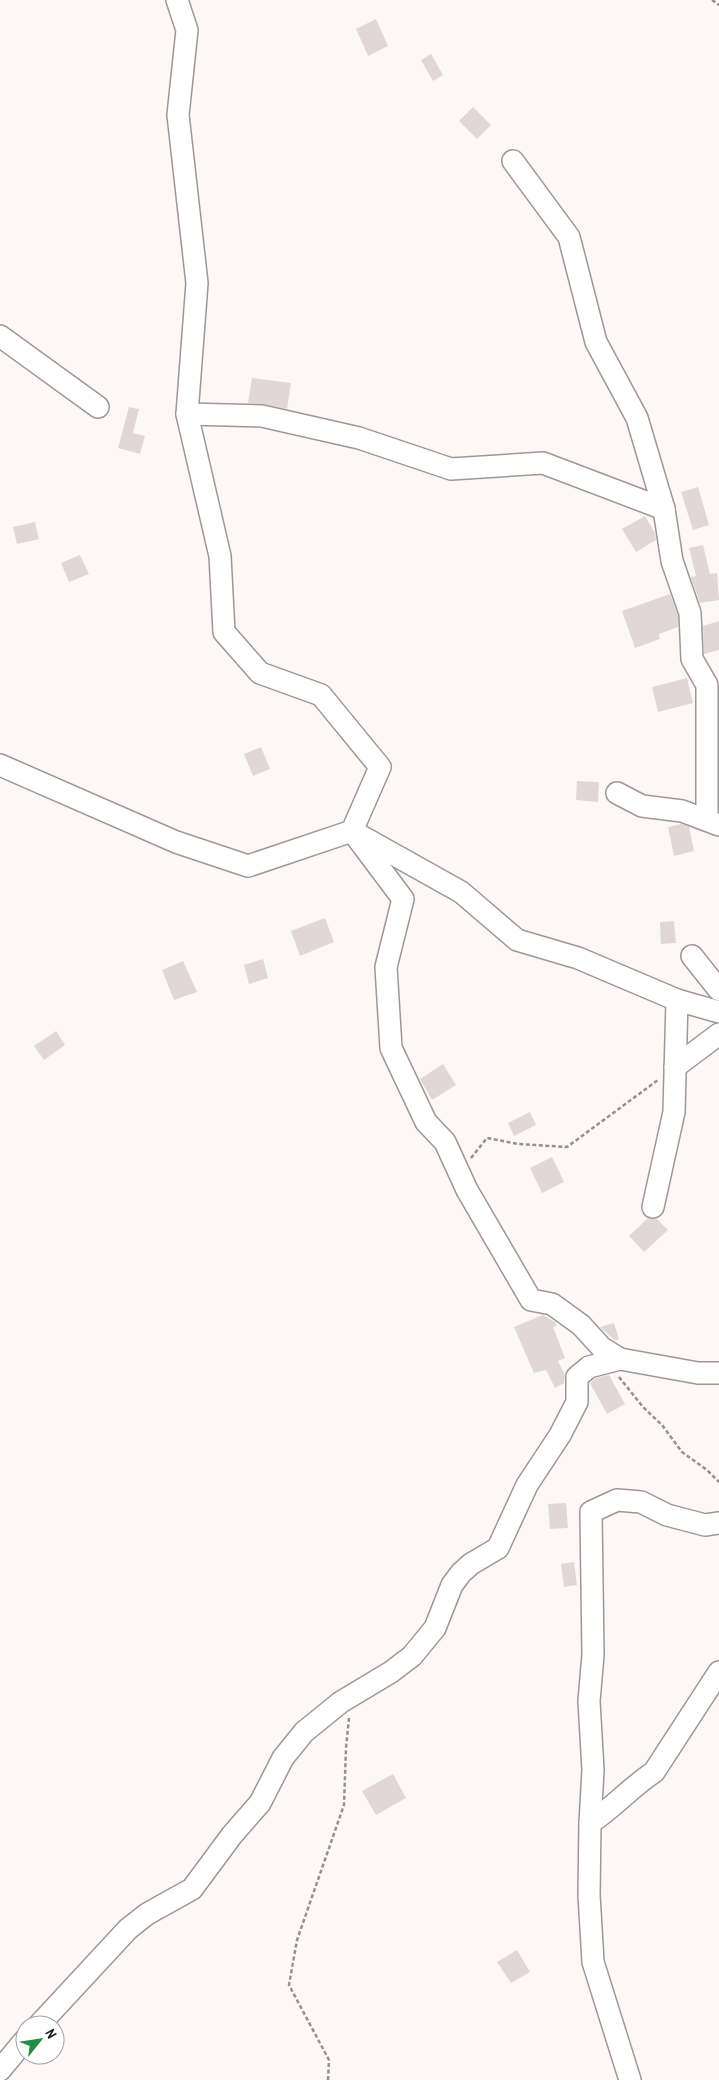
<svg xmlns="http://www.w3.org/2000/svg" width="719" height="2080" font-family="'Archivo Narrow',sans-serif">
<style>
.building{fill:#e2d7d7}
.lines{fill:none;stroke-linecap:round;stroke-linejoin:round}
.minor-casing{stroke:#a19696;stroke-width:24}
.path{stroke:#969090;stroke-width:2.5;stroke-dasharray:4 2.5;stroke-linecap:butt}
.minor{stroke:#fff;stroke-width:21}
</style>
<rect width="100%" height="100%" fill="#fef7f7"/>
<g class="building">
<polygon points="376,19 388,46 368,56 356,29"/>
<polygon points="431,54 443,75 433,81 421,60"/>
<polygon points="473,107 491,125 477,139 459,121"/>
<polygon points="252,378 291,383 287,409 265,404 248,403"/>
<polygon points="129,407 139,409 133,433 145,436 140,454 118,448"/>
<polygon points="698,487 709,525 693,530 681,492"/>
<polygon points="645,516 655,533 656,540 636,552 622,529"/>
<polygon points="35,522 39,539 17,544 13,527"/>
<polygon points="703,545 710,574 717,573 719,600 700,603 691,577 696,576 689,548"/>
<polygon points="80,555 89,574 69,582 61,563"/>
<polygon points="670,594 678,615 678,627 659,634 660,639 635,648 622,611"/>
<polygon points="719,621 719,650 704,654 703,626"/>
<polygon points="687,678 693,703 658,712 652,687"/>
<polygon points="261,747 270,769 253,776 244,754"/>
<polygon points="577,781 599,782 598,802 576,800"/>
<polygon points="681,824 689,827 694,851 674,856 668,827"/>
<polygon points="325,918 334,942 300,956 291,931"/>
<polygon points="674,921 676,943 661,944 660,922"/>
<polygon points="263,959 268,978 249,984 244,965"/>
<polygon points="183,961 197,992 174,1000 162,970"/>
<polygon points="56,1031 65,1045 44,1060 34,1046"/>
<polygon points="443,1064 456,1085 432,1100 420,1079"/>
<polygon points="530,1112 536,1125 514,1136 508,1123"/>
<polygon points="552,1157 564,1182 542,1193 530,1168"/>
<polygon points="648,1218 657,1219 668,1230 644,1252 629,1236"/>
<polygon points="543,1315 555,1322 557,1326 553,1327 565,1358 558,1361 565,1375 564,1383 555,1388 546,1370 534,1373 514,1327"/>
<polygon points="614,1323 619,1339 615,1341 600,1327"/>
<polygon points="609,1375 625,1404 607,1414 590,1383 596,1378"/>
<polygon points="566,1503 568,1528 550,1529 548,1504"/>
<polygon points="574,1562 577,1585 564,1587 561,1564"/>
<polygon points="393,1774 406,1798 376,1815 362,1791"/>
<polygon points="517,1950 530,1972 511,1983 497,1962"/>
</g>
<g class="lines">
<defs>
<g id="minor">
<polyline points="0,336 98,407"/>
<polyline points="187,414 262,416 359,438 451,469 543,463 664,509 637,418 596,342 569,237 513,161"/>
<polyline points="664,509 672,561 690,613 692,659 707,685 707,820"/>
<polyline points="0,765 176,842 248,866 352,831 380,767 321,695 260,673 224,632 220,556 187,414 197,283 178,115 187,30 177,0"/>
<polyline points="617,793 642,806 682,811 719,825"/>
<polyline points="352,831 403,899 386,967 391,1048 426,1122 445,1142 467,1190 531,1300 552,1304 581,1325 602,1348 620,1359 698,1373 719,1373"/>
<polyline points="359,835 461,892 517,940 578,958 677,1000 674,1112 653,1207"/>
<polyline points="692,956 719,990"/>
<polyline points="677,1000 719,1012"/>
<polyline points="675,1067 719,1034"/>
<polyline points="590,1823 593,1770 589,1701 593,1655 591,1512 617,1500 641,1502 667,1515 705,1525 719,1523"/>
<polyline points="39,2025 128,1929 147,1914 192,1889 232,1835 260,1803 283,1758 304,1732 341,1702 391,1672 412,1656 435,1628 452,1585 461,1573 471,1564 498,1548 527,1485 560,1435 577,1402 577,1377 589,1367 620,1359"/>
<polyline points="0,2070 25,2040"/>
<path d="M 630,2080 L 593,1962 L 589,1895 L 590,1823 C 613,1808 631,1787 654,1772 L 719,1672"/>
</g>
</defs>
<use href="#minor" class="minor-casing"/>
<g class="path">
<polyline points="712,0 719,5"/>
<polyline points="471,1158 487,1138 518,1144 567,1147 658,1080"/>
<polyline points="619,1377 643,1407 662,1425 682,1452 707,1470 719,1482"/>
<polyline points="328,2080 329,2060 289,1985 297,1940 344,1805 346,1748 349,1718"/>
</g>
<use href="#minor" class="minor"/>
</g>
<g transform="translate(40 2040) rotate(60)"><circle r="24" fill="#ffffff" stroke="#a4a3a3"/>
<path d="M0-4L9 19L0 12L-9 19Z" fill="#248d43"/>
<text y="-8" font-size="14" font-weight="bold" text-anchor="middle" fill="#1c1818">N</text>
</g>
</svg>
